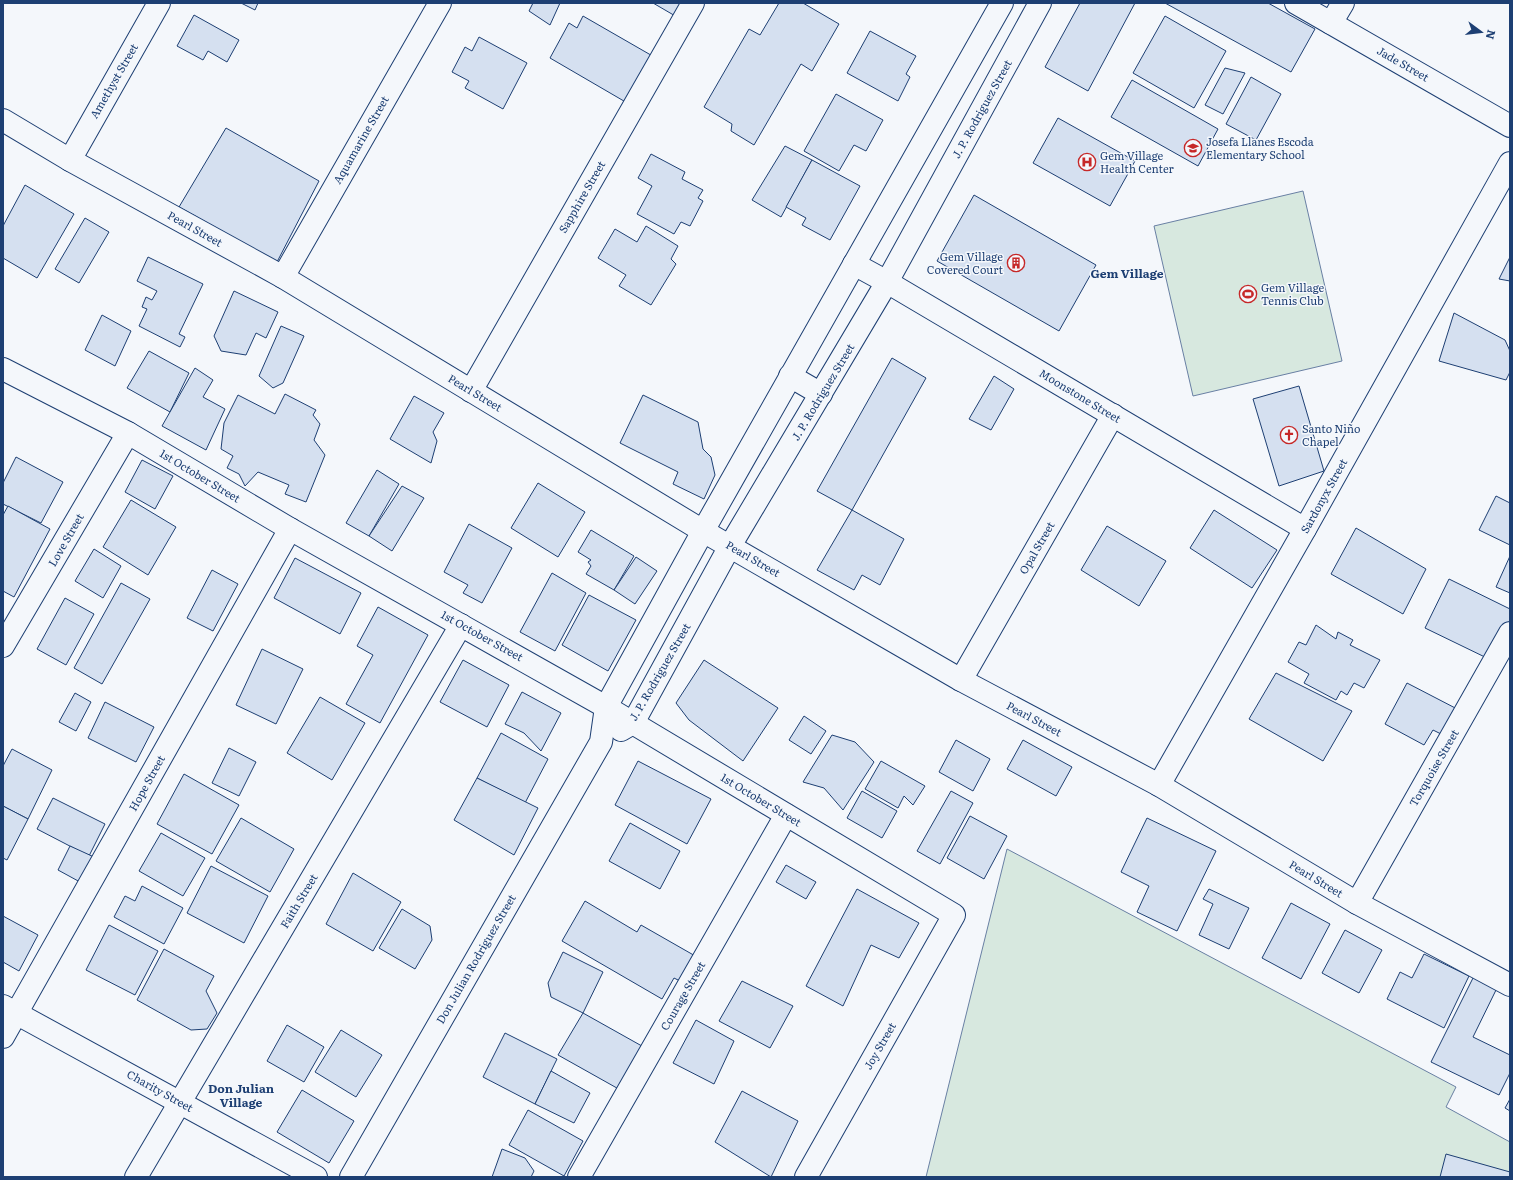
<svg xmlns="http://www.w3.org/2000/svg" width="1513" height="1180" font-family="Literata,serif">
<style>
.grass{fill:#d7e8df;stroke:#687fa3}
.building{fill:#d5e0f0;stroke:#1d3f73}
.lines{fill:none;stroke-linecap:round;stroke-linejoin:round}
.minor-casing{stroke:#1d3f73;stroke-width:24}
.minor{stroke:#f4f7fb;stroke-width:22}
.labels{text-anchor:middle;stroke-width:3;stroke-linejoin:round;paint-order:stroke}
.street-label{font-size:11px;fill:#1d3f73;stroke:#f4f7fb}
.poi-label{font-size:11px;fill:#1d3f73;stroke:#f4f7fb;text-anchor:start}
.neighbourhood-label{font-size:12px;font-weight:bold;fill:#1d3f73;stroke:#f4f7fb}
</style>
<rect width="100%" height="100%" fill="#f4f7fb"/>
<g class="grass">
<polygon points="1303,191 1342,361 1193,396 1154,226"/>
<polygon points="1007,849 1456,1087 1446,1107 1510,1142 1510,1177 926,1177"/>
</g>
<g class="building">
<polygon points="241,3 258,3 255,10"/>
<polygon points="533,3 560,3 550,25 529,11"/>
<polygon points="653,3 685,3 677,17"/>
<polygon points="779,3 803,3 839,24 812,71 801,64 754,145 731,131 732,124 704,107 749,29 760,35"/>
<polygon points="1080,3 1135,3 1088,91 1045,67"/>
<polygon points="1165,3 1268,3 1315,29 1291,72"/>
<polygon points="194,15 239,40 227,62 208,51 203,60 177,46"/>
<polygon points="583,16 656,58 629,104 550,58 569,23 577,28"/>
<polygon points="1165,16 1226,51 1194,108 1133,73"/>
<polygon points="870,31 916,56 906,74 910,77 898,101 847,73"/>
<polygon points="479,37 527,63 503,109 465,88 469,81 452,72 465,47 472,51"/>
<polygon points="1225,68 1245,73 1223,114 1205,105"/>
<polygon points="1251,77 1281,94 1256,140 1226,124"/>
<polygon points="1132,80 1218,129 1198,166 1111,117"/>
<polygon points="836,94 883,120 866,151 854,145 839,171 804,151"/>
<polygon points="1058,118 1135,161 1110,206 1033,163"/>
<polygon points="226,128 319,181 277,262 179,207"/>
<polygon points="785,146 812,160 781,217 752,200"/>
<polygon points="651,154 685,172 682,179 703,190 698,198 703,201 690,226 681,222 674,234 637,214 652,186 638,178"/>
<polygon points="812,160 860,186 830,240 802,225 806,218 786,207"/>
<polygon points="25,185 74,214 37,278 3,258 3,226"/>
<polygon points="974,195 1096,265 1059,331 937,261"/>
<polygon points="85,218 109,232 79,283 55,269"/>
<polygon points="646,226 678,246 671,259 676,264 651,305 619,286 626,275 598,258 615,229 637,242"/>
<polygon points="148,257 203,284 179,334 185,337 180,347 139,326 147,309 142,307 146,297 152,300 157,291 137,281"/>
<polygon points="1510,257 1510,281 1499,279"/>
<polygon points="234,291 278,312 266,338 256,333 246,355 221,351 214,336"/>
<polygon points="1454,313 1505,340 1510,351 1510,372 1506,380 1439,361"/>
<polygon points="102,315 131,331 115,366 85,350"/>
<polygon points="281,326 304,336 283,383 273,388 259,376"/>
<polygon points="149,351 189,373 170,412 127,388"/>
<polygon points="892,358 926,378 852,510 817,491"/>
<polygon points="195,368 213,380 203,397 225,409 206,450 162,426"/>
<polygon points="994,376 1014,389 991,430 969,419"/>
<polygon points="1299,386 1324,471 1279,486 1253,399"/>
<polygon points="285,394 316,410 313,415 320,424 314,440 325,455 306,502 285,494 289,485 258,472 245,486 239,474 227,468 233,456 221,449 224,423 238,395 275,414"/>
<polygon points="643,395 698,422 703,449 711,457 715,475 704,499 673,484 678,472 620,443"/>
<polygon points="414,396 444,413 433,432 437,441 431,463 390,439"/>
<polygon points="16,457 63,482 41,523 3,504 3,483"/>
<polygon points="142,460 173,476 155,509 125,492"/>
<polygon points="377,470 399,484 369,536 346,523"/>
<polygon points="538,483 585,512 558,557 511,528"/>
<polygon points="402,486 424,498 392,551 369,536"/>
<polygon points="1496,496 1510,503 1510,545 1479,530"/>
<polygon points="131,500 176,527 148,575 103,547"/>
<polygon points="8,506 50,529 14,597 3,591 3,515"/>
<polygon points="852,510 904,539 880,585 862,575 854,590 817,570"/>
<polygon points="1214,510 1277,550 1252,588 1190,548"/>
<polygon points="469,524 512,548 482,603 463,593 468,585 444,572"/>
<polygon points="1107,526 1166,561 1139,606 1081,570"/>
<polygon points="1356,528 1426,569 1403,614 1331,574"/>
<polygon points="591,530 634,556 614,590 586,574 591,566 588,562 591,560 578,552"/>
<polygon points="94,549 121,566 103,598 75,581"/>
<polygon points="1510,556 1510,593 1496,587"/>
<polygon points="636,557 657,571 635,604 614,590"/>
<polygon points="295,558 361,593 340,634 274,598"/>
<polygon points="212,570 238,584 213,631 187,618"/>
<polygon points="552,573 586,593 555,651 520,632"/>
<polygon points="1449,579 1510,609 1510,620 1491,660 1425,628"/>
<polygon points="121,583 150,599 102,684 74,668"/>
<polygon points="589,595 636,620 608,671 562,645"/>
<polygon points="65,598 94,614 66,665 37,649"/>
<polygon points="378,607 428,635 380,723 346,704 373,655 357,646"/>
<polygon points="1316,625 1336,639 1338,632 1353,640 1350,645 1380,660 1364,688 1354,683 1347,695 1341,691 1336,700 1304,683 1309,674 1288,662 1299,642 1306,645"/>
<polygon points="262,649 303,669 276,724 236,705"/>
<polygon points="463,660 509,685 487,727 440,702"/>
<polygon points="704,660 778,708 743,761 689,720 676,703"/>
<polygon points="1276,673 1352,711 1323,761 1249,719"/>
<polygon points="1407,683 1461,711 1445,736 1433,730 1424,745 1385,724"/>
<polygon points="522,692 561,713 541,751 524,733 505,724"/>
<polygon points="75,693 91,702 76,731 59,722"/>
<polygon points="320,697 365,723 332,780 287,753"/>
<polygon points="105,702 154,727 136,762 88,738"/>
<polygon points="804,716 826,731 811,754 789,740"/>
<polygon points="501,733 548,759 525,803 477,778"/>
<polygon points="832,735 855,742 874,762 843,810 824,788 803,782"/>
<polygon points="956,740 990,759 973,791 939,772"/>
<polygon points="1023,740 1072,767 1056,796 1007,769"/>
<polygon points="229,748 256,762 239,796 212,783"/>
<polygon points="12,749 52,770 28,819 3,806 3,766"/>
<polygon points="638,761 711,799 687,844 615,805"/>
<polygon points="881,761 925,786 913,805 904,796 898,808 865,789"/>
<polygon points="184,774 239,805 212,854 157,824"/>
<polygon points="477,778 538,808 514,855 454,820"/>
<polygon points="862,791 897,811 882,838 847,818"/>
<polygon points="951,791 973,803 940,864 917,851"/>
<polygon points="53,798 105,824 89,856 37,829"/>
<polygon points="3,806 28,819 7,860 3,858"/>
<polygon points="970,816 1007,836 984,879 947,858"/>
<polygon points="241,818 294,849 270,892 216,861"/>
<polygon points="1147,818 1216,851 1177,931 1137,912 1149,886 1121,872"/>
<polygon points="630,823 680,851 660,889 609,861"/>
<polygon points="161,833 205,858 183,896 139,871"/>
<polygon points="70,846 94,857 80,882 58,870"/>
<polygon points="786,865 816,882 806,899 776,882"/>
<polygon points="211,866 268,896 244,943 187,913"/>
<polygon points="353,873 401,902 373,951 326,924"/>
<polygon points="142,886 183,908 164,944 114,917 125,896 135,901"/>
<polygon points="857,889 919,923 899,958 871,945 843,1006 806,986"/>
<polygon points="1209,889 1249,908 1229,949 1199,935 1213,904 1203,899"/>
<polygon points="585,901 637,932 641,925 697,957 682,982 674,978 662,999 562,941"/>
<polygon points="1291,903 1330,924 1301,979 1262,958"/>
<polygon points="402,909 430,926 432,940 415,969 379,948"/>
<polygon points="3,916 38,935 19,971 3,962"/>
<polygon points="109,925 158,951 135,995 86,970"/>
<polygon points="1345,930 1382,950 1359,993 1322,973"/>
<polygon points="164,949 214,976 206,991 217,1013 207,1029 191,1030 137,1000"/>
<polygon points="563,952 603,972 583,1013 551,997 548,983"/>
<polygon points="1424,954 1469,976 1444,1028 1387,999 1400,972 1412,978"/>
<polygon points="1474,976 1497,988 1473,1037 1510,1055 1510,1073 1499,1095 1431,1062"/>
<polygon points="742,981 793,1006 770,1048 719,1021"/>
<polygon points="583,1013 649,1050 624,1092 558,1055"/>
<polygon points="696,1020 734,1041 714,1084 673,1063"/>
<polygon points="287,1025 324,1047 304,1082 267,1061"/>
<polygon points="341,1030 382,1055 356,1097 315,1072"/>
<polygon points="505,1033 557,1059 535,1104 483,1077"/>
<polygon points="551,1071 590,1093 574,1123 535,1104"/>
<polygon points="302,1090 354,1121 329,1163 277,1132"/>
<polygon points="742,1091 798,1121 771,1177 715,1142"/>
<polygon points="1510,1099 1510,1111 1505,1108"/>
<polygon points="528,1110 583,1141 564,1176 509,1145"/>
<polygon points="502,1149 525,1158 534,1171 531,1177 492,1177"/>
<polygon points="1446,1154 1510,1172 1510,1177 1440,1177"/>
</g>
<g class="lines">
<defs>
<g id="minor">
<polyline points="1296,3 1510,126"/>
<polyline points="1331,23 1343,3"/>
<polyline points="3,120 70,160 283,277 703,531 961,680 1159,785 1357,903 1510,985"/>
<polyline points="70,160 159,3"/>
<polyline points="854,264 887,282 1305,529"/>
<polyline points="283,277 440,3"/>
<polyline points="3,369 128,433 290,529 606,707 954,915 806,1177"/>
<polyline points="790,376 821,394"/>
<polyline points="471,391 693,3"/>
<polyline points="3,646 128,433"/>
<polyline points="961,680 1113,415"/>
<polyline points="621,730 633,723 730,546 887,282 1040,3"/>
<polyline points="1159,785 1305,529 1510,163"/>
<polyline points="1357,903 1510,633"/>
<polyline points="3,1006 316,1177"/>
<polyline points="3,1037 290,529"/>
<polyline points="136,1177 461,625"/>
<polyline points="351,1177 601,742 606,707 703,531 1002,3"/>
<polyline points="579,1177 786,815"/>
</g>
</defs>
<use href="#minor" class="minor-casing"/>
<use href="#minor" class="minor"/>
</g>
<defs>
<symbol id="school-ring" viewBox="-11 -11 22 22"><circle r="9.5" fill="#f4f7fb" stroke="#c62828" stroke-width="1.5"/><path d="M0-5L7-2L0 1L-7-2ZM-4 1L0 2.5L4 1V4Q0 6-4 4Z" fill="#c62828"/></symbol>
<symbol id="hospital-ring" viewBox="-11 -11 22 22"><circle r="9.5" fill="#f4f7fb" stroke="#c62828" stroke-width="1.5"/><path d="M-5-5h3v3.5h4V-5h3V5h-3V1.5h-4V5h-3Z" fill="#c62828"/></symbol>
<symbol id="building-ring" viewBox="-11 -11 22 22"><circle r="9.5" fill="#f4f7fb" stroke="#c62828" stroke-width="1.5"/><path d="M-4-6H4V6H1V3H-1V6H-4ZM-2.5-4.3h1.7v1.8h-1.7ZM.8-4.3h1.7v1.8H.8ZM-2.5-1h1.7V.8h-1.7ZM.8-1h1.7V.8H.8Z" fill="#c62828"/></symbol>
<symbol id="stadium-ring" viewBox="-11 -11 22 22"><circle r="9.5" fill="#f4f7fb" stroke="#c62828" stroke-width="1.5"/><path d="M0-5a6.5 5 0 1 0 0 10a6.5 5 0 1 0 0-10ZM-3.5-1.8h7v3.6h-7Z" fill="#c62828"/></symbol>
<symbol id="church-ring" viewBox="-11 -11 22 22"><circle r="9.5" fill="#f4f7fb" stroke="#c62828" stroke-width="1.5"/><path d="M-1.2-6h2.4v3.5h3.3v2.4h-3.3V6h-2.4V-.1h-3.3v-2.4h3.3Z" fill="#c62828"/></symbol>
</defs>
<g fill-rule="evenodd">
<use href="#school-ring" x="1183" y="138" width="20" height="20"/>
<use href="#hospital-ring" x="1077" y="152" width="20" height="20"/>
<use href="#building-ring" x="1006" y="253" width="20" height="20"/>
<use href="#stadium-ring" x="1238" y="284" width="20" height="20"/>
<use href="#church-ring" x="1279" y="425" width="20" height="20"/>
</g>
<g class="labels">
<g class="street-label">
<text transform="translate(1403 64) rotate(30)" y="4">Jade Street</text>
<text transform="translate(114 81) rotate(-60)" y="4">Amethyst Street</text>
<text transform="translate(982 109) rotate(-61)" y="4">J. P. Rodriguez Street</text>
<text transform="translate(361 140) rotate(-60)" y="4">Aquamarine Street</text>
<text transform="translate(582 197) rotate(-60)" y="4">Sapphire Street</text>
<text transform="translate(195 229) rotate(29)" y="4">Pearl Street</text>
<text transform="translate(823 392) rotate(-59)" y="4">J. P. Rodriguez Street</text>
<text transform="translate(475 393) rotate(31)" y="4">Pearl Street</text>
<text transform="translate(1080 396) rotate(31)" y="4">Moonstone Street</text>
<text transform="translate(200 476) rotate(31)" y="4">1st October Street</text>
<text transform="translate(1324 496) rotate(-61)" y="4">Sardonyx Street</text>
<text transform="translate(66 540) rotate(-60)" y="4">Love Street</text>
<text transform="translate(1037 548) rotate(-60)" y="4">Opal Street</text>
<text transform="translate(753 559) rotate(30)" y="4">Pearl Street</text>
<text transform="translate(482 636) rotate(29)" y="4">1st October Street</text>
<text transform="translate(660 672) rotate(-60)" y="4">J. P. Rodriguez Street</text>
<text transform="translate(1034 719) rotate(28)" y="4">Pearl Street</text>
<text transform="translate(1434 768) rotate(-60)" y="4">Torquoise Street</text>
<text transform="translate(147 783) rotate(-61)" y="4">Hope Street</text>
<text transform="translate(761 800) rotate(31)" y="4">1st October Street</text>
<text transform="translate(1316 879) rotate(31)" y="4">Pearl Street</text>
<text transform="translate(299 901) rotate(-59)" y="4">Faith Street</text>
<text transform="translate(476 959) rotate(-60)" y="4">Don Julian Rodriguez Street</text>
<text transform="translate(683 996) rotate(-60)" y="4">Courage Street</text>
<text transform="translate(880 1046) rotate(-60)" y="4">Joy Street</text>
<text transform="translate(160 1091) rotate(29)" y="4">Charity Street</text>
</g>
<g class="poi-label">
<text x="1206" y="146">Josefa Llanes Escoda<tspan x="1206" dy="13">Elementary School</tspan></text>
<text x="1100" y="160">Gem Village<tspan x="1100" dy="13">Health Center</tspan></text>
<text x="1003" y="261" text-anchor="end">Gem Village<tspan x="1003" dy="13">Covered Court</tspan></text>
<text x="1261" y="292">Gem Village<tspan x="1261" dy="13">Tennis Club</tspan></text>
<text x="1302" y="433">Santo Niño<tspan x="1302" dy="13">Chapel</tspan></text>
</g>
<g class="neighbourhood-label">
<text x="1127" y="278">Gem Village</text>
<text x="241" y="1093">Don Julian<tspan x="241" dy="14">Village</tspan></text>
</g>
</g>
<rect width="1513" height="1180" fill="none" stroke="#1d3f73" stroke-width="8"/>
<g transform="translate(1481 32) rotate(105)" stroke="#f4f7fb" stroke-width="3" paint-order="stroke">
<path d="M0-3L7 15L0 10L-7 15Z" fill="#1d3f73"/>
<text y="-6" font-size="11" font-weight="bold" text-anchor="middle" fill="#1d3f73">N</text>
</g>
</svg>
